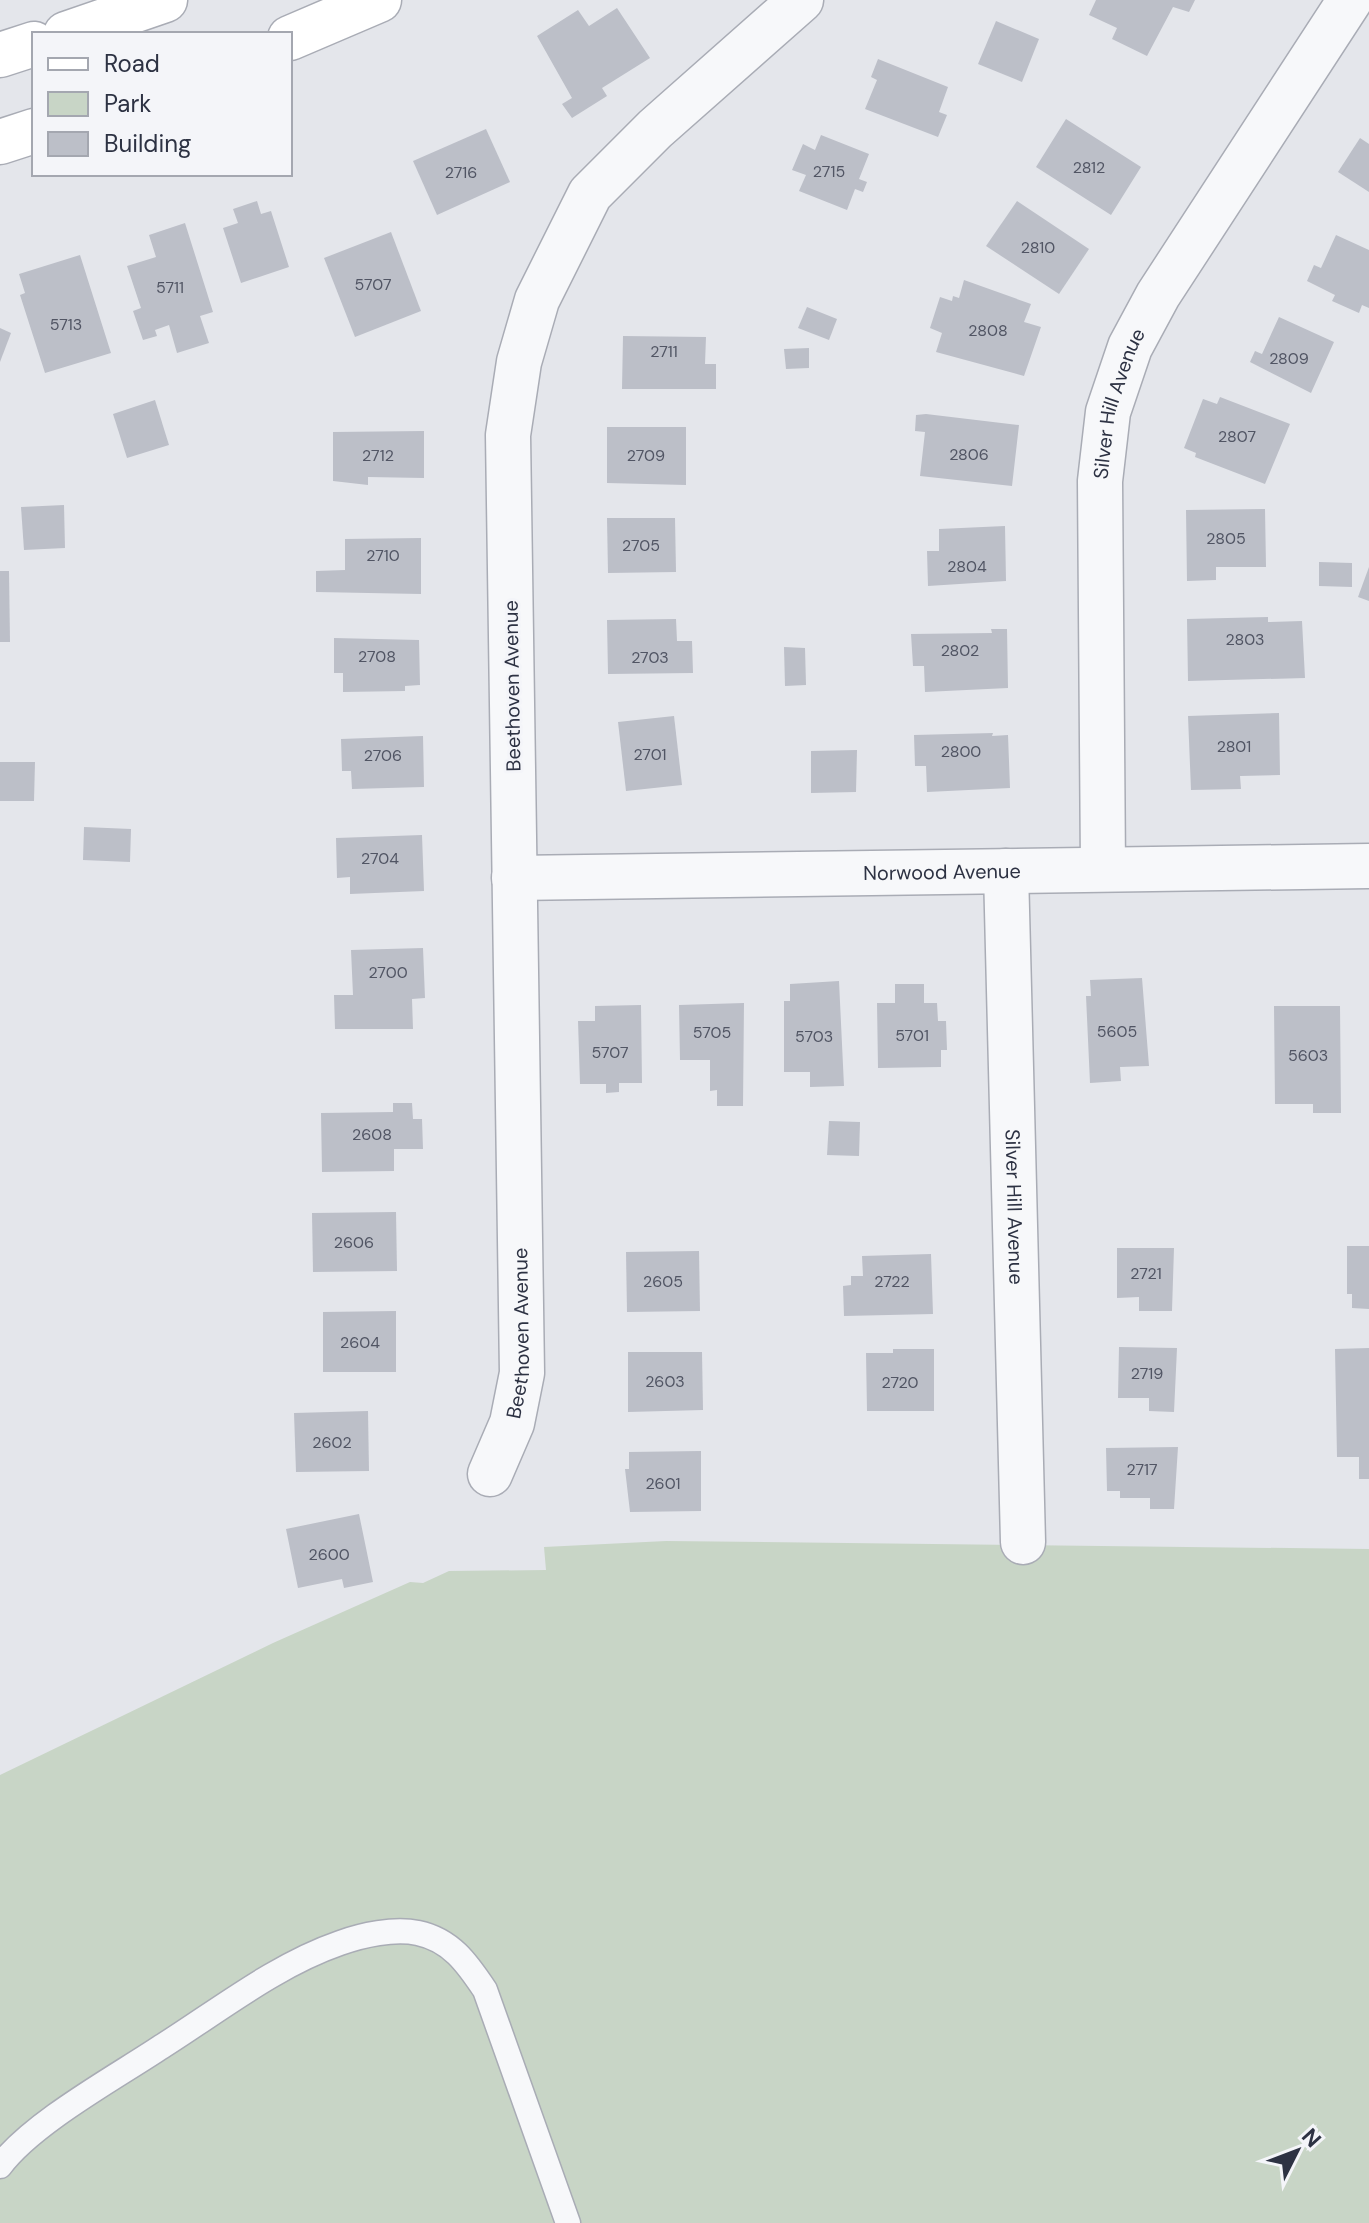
<svg xmlns="http://www.w3.org/2000/svg" width="1369" height="2223" font-family="'DM Sans',sans-serif">
<style>
.green{fill:#c8d5c6}
.building{fill:#bcbfc8}
.lines{fill:none;stroke-linecap:round;stroke-linejoin:round}
.service-casing{stroke:#a9acb5;stroke-width:27}
.minor-casing{stroke:#a9acb5;stroke-width:47}
.secondary-casing{stroke:#a9acb5;stroke-width:47}
.service{stroke:#f7f8fa;stroke-width:24}
.minor{stroke:#f7f8fa;stroke-width:44}
.secondary{stroke:#fff;stroke-width:44}
.labels{text-anchor:middle;stroke-width:6;stroke-linejoin:round;paint-order:stroke}
.number-label{font-size:16px;fill:#515564}
.street-label{font-size:20px;fill:#2d3243;stroke:#f4f5f9}
</style>
<rect width="100%" height="100%" fill="#e4e6eb"/>
<polygon class="green" points="666,1541 1369,1549 1369,2223 0,2223 0,1775 273,1643 410,1582 423,1583 449,1571 546,1570 544,1547"/>
<g class="building">
<polygon points="1096,0 1195,0 1189,12 1173,7 1147,56 1112,39 1117,28 1089,15"/>
<polygon points="617,8 650,58 602,88 607,96 572,118 562,104 572,98 537,36 578,10 589,26"/>
<polygon points="996,21 1039,39 1022,82 978,64"/>
<polygon points="878,59 948,87 939,112 947,115 938,137 865,109 877,80 871,77"/>
<polygon points="1066,119 1141,167 1111,215 1036,167"/>
<polygon points="486,129 510,182 437,215 413,161"/>
<polygon points="821,135 869,154 859,179 867,182 863,192 855,189 847,210 799,191 806,175 792,170 803,144 815,150"/>
<polygon points="1360,138 1369,144 1369,192 1338,172"/>
<polygon points="257,201 261,214 271,211 289,267 241,283 223,228 238,223 233,209"/>
<polygon points="1017,201 1089,249 1059,294 986,246"/>
<polygon points="185,223 213,312 200,316 209,343 177,353 169,325 155,330 157,336 143,340 133,311 141,308 127,266 156,257 149,235"/>
<polygon points="391,232 421,311 355,337 324,258"/>
<polygon points="1336,235 1369,250 1369,308 1362,305 1359,313 1332,301 1335,295 1307,281 1314,265 1321,268"/>
<polygon points="80,255 111,353 45,373 20,295 25,293 19,274"/>
<polygon points="964,280 1031,304 1024,322 1041,327 1024,376 936,352 942,333 930,328 940,297 952,301 953,296 959,298"/>
<polygon points="807,307 837,319 829,340 798,328"/>
<polygon points="1279,317 1334,342 1311,393 1250,362 1255,351 1262,354"/>
<polygon points="0,328 11,333 0,362"/>
<polygon points="623,336 706,337 705,364 716,364 716,389 622,389"/>
<polygon points="809,348 809,368 786,369 784,349"/>
<polygon points="1220,397 1290,424 1265,484 1195,457 1196,453 1184,448 1203,399 1217,404"/>
<polygon points="155,400 169,445 127,458 113,414"/>
<polygon points="926,414 1019,425 1012,486 920,476 925,432 915,431 916,415"/>
<polygon points="607,427 686,427 686,485 607,483"/>
<polygon points="424,431 424,478 368,477 368,485 333,481 333,432"/>
<polygon points="64,505 65,548 24,550 21,507"/>
<polygon points="1265,509 1266,567 1216,567 1216,580 1187,581 1186,510"/>
<polygon points="607,518 675,518 676,572 608,573"/>
<polygon points="1005,526 1006,581 928,586 927,551 939,551 939,529"/>
<polygon points="421,538 421,594 316,592 316,571 345,570 345,539"/>
<polygon points="1319,562 1352,563 1352,587 1319,586"/>
<polygon points="1369,567 1369,601 1358,597"/>
<polygon points="0,571 9,571 10,642 0,642"/>
<polygon points="1268,617 1268,622 1302,621 1305,678 1188,681 1187,619"/>
<polygon points="676,619 677,641 692,641 693,673 608,674 607,620"/>
<polygon points="991,629 1007,629 1008,688 925,692 924,666 913,666 911,634 992,633"/>
<polygon points="334,638 419,640 420,685 405,686 405,691 343,692 343,673 334,673"/>
<polygon points="784,647 805,648 806,685 785,686"/>
<polygon points="1279,713 1280,775 1240,776 1241,789 1191,790 1188,716"/>
<polygon points="674,716 682,785 626,791 618,722"/>
<polygon points="993,733 992,736 1008,735 1010,788 927,792 926,766 915,766 914,735"/>
<polygon points="423,736 424,787 352,789 351,771 342,771 341,739"/>
<polygon points="857,750 856,792 811,793 811,751"/>
<polygon points="0,762 35,762 34,801 0,801"/>
<polygon points="84,827 131,829 130,862 83,860"/>
<polygon points="422,835 424,891 350,894 350,877 337,878 336,838"/>
<polygon points="423,948 425,998 412,999 413,1029 335,1029 334,995 353,995 351,950"/>
<polygon points="1142,978 1149,1066 1120,1067 1121,1081 1090,1083 1086,996 1091,996 1090,980"/>
<polygon points="839,981 844,1086 810,1087 810,1072 784,1072 784,1001 790,1001 790,984"/>
<polygon points="895,984 924,984 924,1003 937,1003 938,1021 946,1021 947,1050 941,1050 941,1067 878,1068 877,1003 895,1003"/>
<polygon points="744,1003 743,1106 717,1106 717,1090 710,1091 710,1060 680,1060 679,1005"/>
<polygon points="641,1005 642,1083 619,1083 619,1092 606,1093 606,1084 580,1084 578,1021 595,1021 595,1006"/>
<polygon points="1274,1006 1340,1006 1341,1113 1313,1113 1313,1104 1275,1104"/>
<polygon points="393,1103 412,1103 413,1119 422,1119 423,1149 394,1149 394,1171 322,1172 321,1113 393,1112"/>
<polygon points="829,1121 860,1122 859,1156 827,1155"/>
<polygon points="396,1212 397,1271 313,1272 312,1213"/>
<polygon points="1347,1246 1369,1246 1369,1309 1352,1308 1352,1294 1347,1294"/>
<polygon points="1117,1248 1174,1248 1172,1311 1139,1311 1139,1297 1117,1298"/>
<polygon points="699,1251 700,1311 627,1312 626,1252"/>
<polygon points="931,1254 933,1314 844,1316 843,1286 851,1285 851,1276 863,1276 862,1256"/>
<polygon points="396,1311 396,1372 323,1372 323,1312"/>
<polygon points="1119,1347 1177,1348 1174,1412 1149,1411 1149,1398 1118,1398"/>
<polygon points="1369,1348 1369,1479 1359,1479 1359,1457 1337,1457 1335,1349"/>
<polygon points="893,1349 934,1349 934,1411 867,1411 866,1353 893,1353"/>
<polygon points="628,1352 702,1352 703,1410 628,1412"/>
<polygon points="368,1411 369,1471 296,1472 294,1413"/>
<polygon points="1178,1447 1174,1509 1150,1509 1150,1498 1120,1498 1120,1491 1107,1491 1106,1448"/>
<polygon points="701,1451 701,1511 630,1512 625,1469 629,1469 629,1452"/>
<polygon points="359,1514 373,1582 344,1588 342,1579 298,1588 286,1529"/>
</g>
<g class="lines">
<defs>
<path id="service" d="M 0,2166 C 32,2123 116,2077 161,2047 C 218,2011 276,1965 340,1943 C 362,1935 394,1928 418,1933 C 451,1940 467,1963 485,1990 L 568,2223"/>
<g id="minor">
<path id="s1" d="M 1103,869 L 1100,481 L 1108,412 L 1130,347 L 1158,295 L 1350,0"/>
<path id="s2" d="M 1006,871 L 1023,1542"/>
<path id="s3" d="M 514,878 L 1369,866"/>
<path id="s4" d="M 490,1474 L 512,1423 L 522,1373 L 508,435 L 519,362 L 537,300 L 590,194 L 655,129 L 801,0"/>
</g>
<g id="secondary">
<polyline points="66,34 165,0"/>
<polyline points="290,38 379,0"/>
<polyline points="0,55 34,44"/>
<polyline points="0,142 34,131"/>
</g>
</defs>
<use href="#service" class="service-casing"/>
<use href="#minor" class="minor-casing"/>
<use href="#secondary" class="secondary-casing"/>
<use href="#service" class="service"/>
<use href="#minor" class="minor"/>
<use href="#secondary" class="secondary"/>
</g>
<g class="labels">
<g class="number-label">
<text x="1089" y="173">2812</text>
<text x="829" y="177">2715</text>
<text x="461" y="178">2716</text>
<text x="1038" y="253">2810</text>
<text x="373" y="290">5707</text>
<text x="170" y="293">5711</text>
<text x="66" y="330">5713</text>
<text x="988" y="336">2808</text>
<text x="664" y="357">2711</text>
<text x="1289" y="364">2809</text>
<text x="1237" y="442">2807</text>
<text x="969" y="460">2806</text>
<text x="378" y="461">2712</text>
<text x="646" y="461">2709</text>
<text x="1226" y="544">2805</text>
<text x="641" y="551">2705</text>
<text x="383" y="561">2710</text>
<text x="967" y="572">2804</text>
<text x="1245" y="645">2803</text>
<text x="960" y="656">2802</text>
<text x="377" y="662">2708</text>
<text x="650" y="663">2703</text>
<text x="1234" y="752">2801</text>
<text x="961" y="757">2800</text>
<text x="650" y="760">2701</text>
<text x="383" y="761">2706</text>
<text x="380" y="864">2704</text>
<text x="388" y="978">2700</text>
<text x="1117" y="1037">5605</text>
<text x="712" y="1038">5705</text>
<text x="912" y="1041">5701</text>
<text x="814" y="1042">5703</text>
<text x="610" y="1058">5707</text>
<text x="1308" y="1061">5603</text>
<text x="372" y="1140">2608</text>
<text x="354" y="1248">2606</text>
<text x="1146" y="1279">2721</text>
<text x="663" y="1287">2605</text>
<text x="892" y="1287">2722</text>
<text x="360" y="1348">2604</text>
<text x="1147" y="1379">2719</text>
<text x="665" y="1387">2603</text>
<text x="900" y="1388">2720</text>
<text x="332" y="1448">2602</text>
<text x="1142" y="1475">2717</text>
<text x="663" y="1489">2601</text>
<text x="329" y="1560">2600</text>
</g>
<g class="street-label">
<text dy="7" stroke="none"><textPath href="#s1" startOffset="468">Silver Hill Avenue</textPath></text>
<text transform="translate(512 686) rotate(-91)" y="7">Beethoven Avenue</text>
<text dy="7" stroke="none"><textPath href="#s3" startOffset="428">Norwood Avenue</textPath></text>
<text dy="7" stroke="none"><textPath href="#s2" startOffset="336">Silver Hill Avenue</textPath></text>
<text dy="7" stroke="none"><textPath href="#s4" startOffset="146">Beethoven Avenue</textPath></text>
</g>
</g>
<rect x="32" y="32" width="260" height="144" fill="#f4f5f9" stroke="#a4a7b0" stroke-width="2"/>
<rect x="48" y="58" width="40" height="12" fill="#ffffff" stroke="#a4a7b0" stroke-width="2"/>
<text x="104" y="72" font-size="24" fill="#2d3243">Road</text>
<rect x="48" y="92" width="40" height="24" fill="#c8d5c6" stroke="#a4a7b0" stroke-width="2"/>
<text x="104" y="112" font-size="24" fill="#2d3243">Park</text>
<rect x="48" y="132" width="40" height="24" fill="#bcbfc8" stroke="#a4a7b0" stroke-width="2"/>
<text x="104" y="152" font-size="24" fill="#2d3243">Building</text>
<g transform="translate(1297 2151) rotate(48)" stroke="#f4f5f9" stroke-width="6" paint-order="stroke">
<path d="M0-6L14 30L0 20L-14 30Z" fill="#2d3243"/>
<text y="-12" font-size="22" font-weight="bold" text-anchor="middle" fill="#2d3243">N</text>
</g>
</svg>
